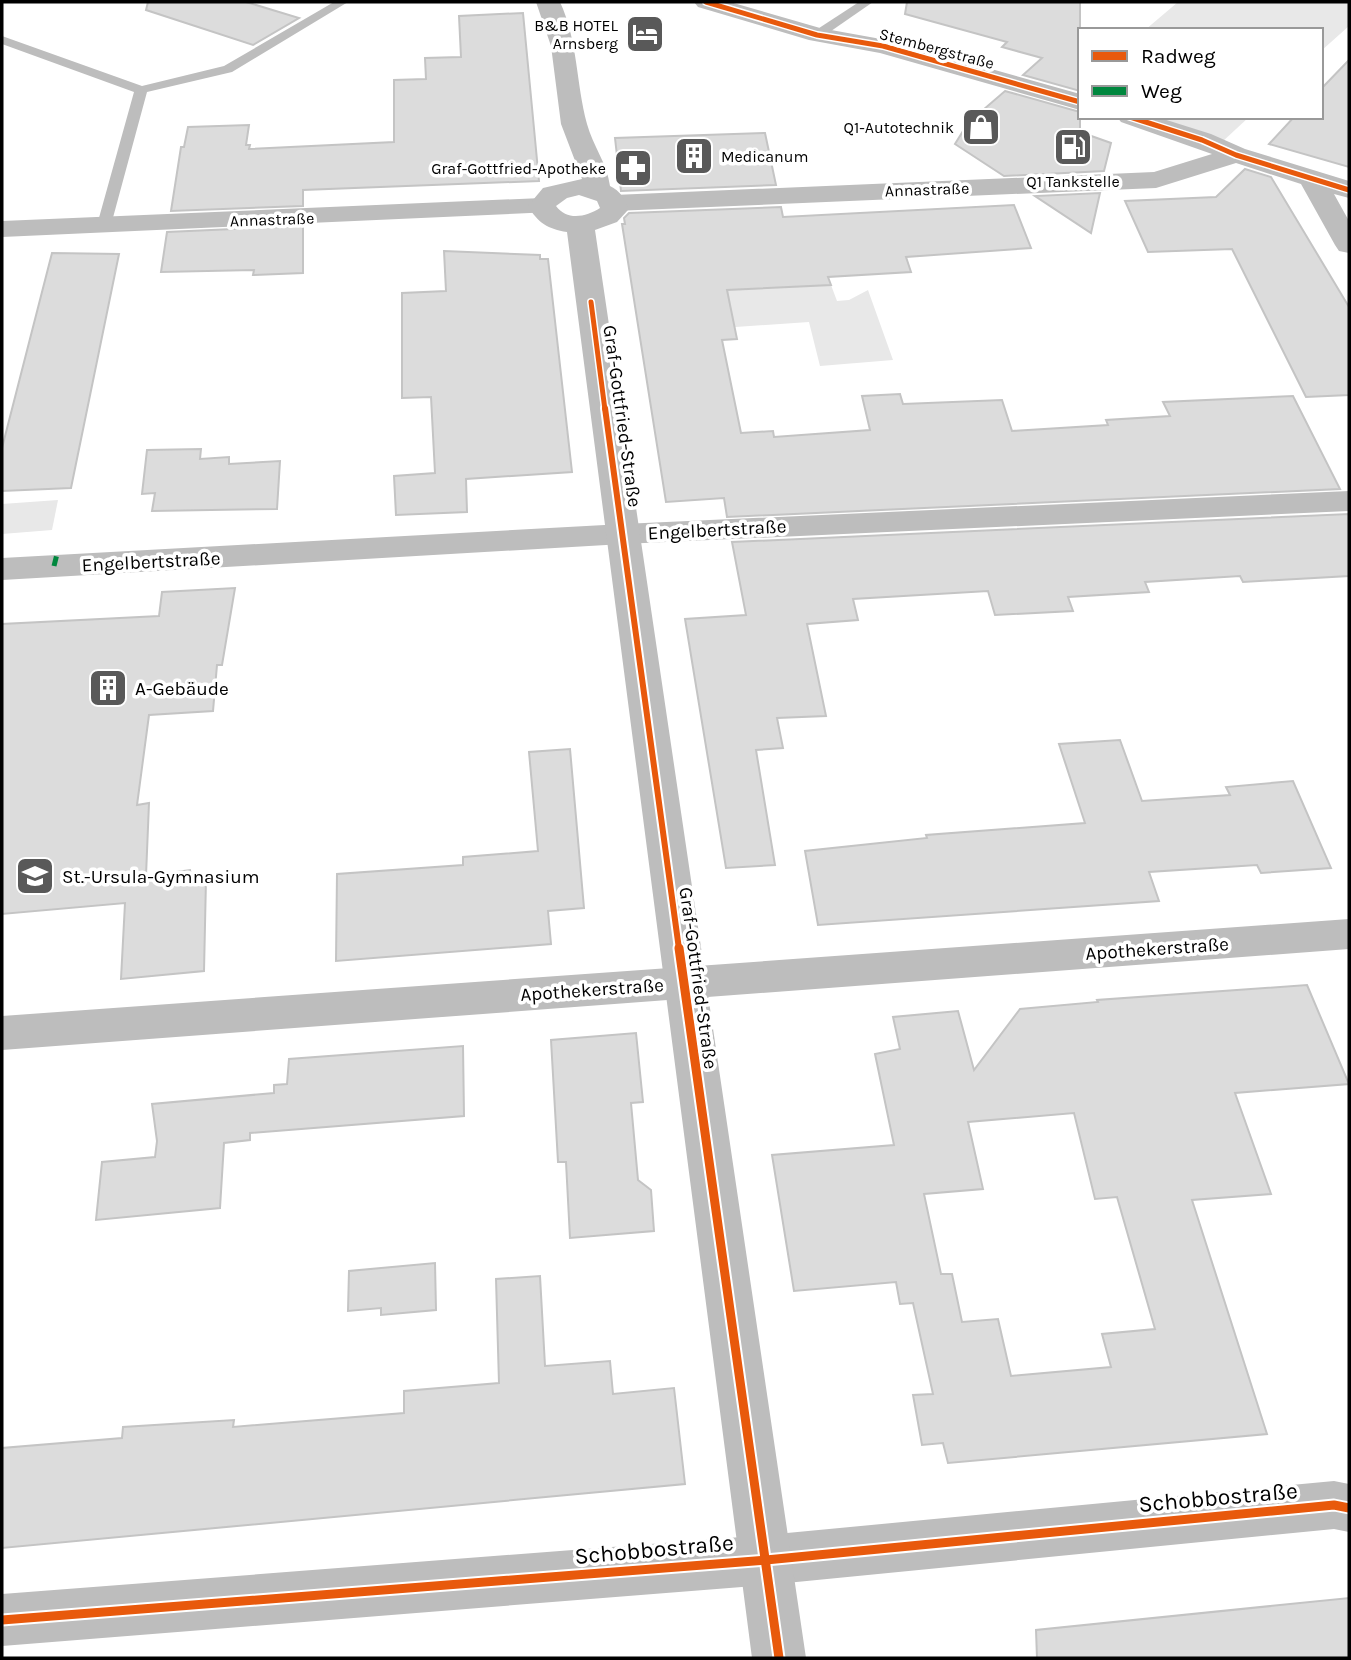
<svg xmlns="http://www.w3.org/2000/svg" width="1351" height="1660" font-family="Karla,sans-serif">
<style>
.green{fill:#e8e8e8}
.building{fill:#dcdcdc;stroke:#c4c4c4;stroke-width:2;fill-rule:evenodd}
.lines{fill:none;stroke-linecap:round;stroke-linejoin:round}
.service{fill:#bdbdbd;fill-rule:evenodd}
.minor{fill:#bdbdbd;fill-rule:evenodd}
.tertiary{fill:#bdbdbd;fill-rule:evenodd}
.quiet{stroke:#00873e;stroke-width:5;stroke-dasharray:10 5;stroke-linecap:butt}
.cycleway-far2-casing{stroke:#fff;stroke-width:8}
.cycleway-far1-casing{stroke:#fff;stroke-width:10}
.cycleway-casing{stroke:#fff;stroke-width:13}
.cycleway-far2{stroke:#e8590c;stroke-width:5}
.cycleway-far1{stroke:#e8590c;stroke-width:6}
.cycleway{stroke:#e8590c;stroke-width:9}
.labels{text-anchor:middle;stroke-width:7;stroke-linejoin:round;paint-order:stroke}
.far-poi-label{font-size:16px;fill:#000;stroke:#fff;text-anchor:end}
.far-street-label{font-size:16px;fill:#000;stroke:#fff}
.street-label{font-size:19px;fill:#000;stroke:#fff}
.poi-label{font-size:19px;fill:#000;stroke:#fff;text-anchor:start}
.near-street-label{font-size:23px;fill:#000;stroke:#fff}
</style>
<rect width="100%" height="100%" fill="#fff"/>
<g class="green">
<polygon points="1178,2 1349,2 1349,26 1321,51 1321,30 1145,30"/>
<polygon points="1137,117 1249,117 1222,142"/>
<polygon points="680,252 800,286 831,285 837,301 849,300 868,290 893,360 820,366 809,322 707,329 696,283 632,286 627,255"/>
<polygon points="58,500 52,530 2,534 2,504"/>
</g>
<g class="building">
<polygon points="148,2 246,2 299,18 253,45 146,10"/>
<polygon points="907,2 1080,2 1080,91 1023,75 1042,58 1002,47 1007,42 905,14"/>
<polygon points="523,13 539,181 303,190 303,206 171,211 181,147 184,147 188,127 249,125 246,145 250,145 249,149 394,142 394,80 426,79 425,58 461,57 459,16"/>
<polygon points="1349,60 1349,167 1269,144 1294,117 1321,117 1321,89"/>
<polygon points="1005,91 1080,112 1080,132 1111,143 1104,171 1004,176 955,144 968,123"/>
<polygon points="765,133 776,185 621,191 615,138"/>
<polygon points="1245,169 1271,177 1349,307 1349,395 1306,397 1232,249 1148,252 1125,201 1216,197"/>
<polygon points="1100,193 1091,233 1035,196"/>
<polygon points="1014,205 1031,248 906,257 911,272 828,277 831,285 727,290 737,339 722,340 741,433 773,431 774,437 870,430 862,396 900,394 903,404 1002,400 1012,431 1108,425 1106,420 1170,416 1163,402 1293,396 1340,489 727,517 724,498 666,502 622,224 625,224 624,218 629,213 781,207 783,217"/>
<polygon points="303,226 303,273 253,275 254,270 161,272 167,232"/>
<polygon points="444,251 540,255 540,259 548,259 572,472 466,479 467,512 396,515 394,476 435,473 431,397 402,398 402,293 446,291"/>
<polygon points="52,253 119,254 71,488 2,491 2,448"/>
<polygon points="201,449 200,459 229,457 229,464 280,461 277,509 152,511 155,493 142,494 147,450"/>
<polygon points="1349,514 1349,576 1243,582 1240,576 1145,582 1149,592 1068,597 1073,611 995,615 988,591 853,599 858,620 807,624 826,716 777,718 783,748 756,750 775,865 726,868 685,619 746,615 732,542"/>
<polygon points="235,588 222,665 217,665 213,711 149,715 137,805 149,803 146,876 190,870 192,881 206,879 204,971 121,979 125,903 2,914 2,624 159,616 162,592"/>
<polygon points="1120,740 1142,801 1230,795 1226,787 1293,781 1331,868 1261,873 1257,865 1149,872 1159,901 818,925 805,851 927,838 926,835 1085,823 1059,744"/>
<polygon points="570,749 584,908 548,911 551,944 336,961 337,874 463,865 463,857 538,851 529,752"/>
<path d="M 1307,985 L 1349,1084 L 1235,1093 L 1271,1194 L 1192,1200 L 1267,1434 L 948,1463 L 943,1443 L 922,1445 L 913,1395 L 933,1394 L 913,1303 L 900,1304 L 896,1282 L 794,1291 L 772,1155 L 894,1145 L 875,1054 L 900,1049 L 893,1017 L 958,1011 L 974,1070 L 1020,1009 L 1098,1002 L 1097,1000 ZM 1074,1113 L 1095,1199 L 1117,1197 L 1155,1329 L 1102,1334 L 1111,1367 L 1011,1376 L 998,1319 L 962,1322 L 952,1274 L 941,1274 L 924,1194 L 983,1189 L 968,1122 Z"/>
<polygon points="636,1033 643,1102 631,1103 638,1180 651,1190 654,1231 570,1238 566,1162 558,1162 551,1040"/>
<polygon points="463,1046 464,1116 250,1133 250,1140 224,1143 220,1208 96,1220 102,1162 155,1157 157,1141 152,1104 274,1093 274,1085 287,1084 289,1059"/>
<polygon points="435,1263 436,1310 381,1315 381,1308 348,1311 349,1271"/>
<polygon points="540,1276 545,1366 610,1361 613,1394 674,1388 685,1484 2,1548 2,1448 122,1438 123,1427 234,1420 233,1427 404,1413 404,1391 499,1383 496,1279"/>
<polygon points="1349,1598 1349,1658 1037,1658 1036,1630"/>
</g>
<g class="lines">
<g class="service">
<polygon points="334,2 348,2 232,72 147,92 111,225 104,229 97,225 134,92 2,44 2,36 142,86 224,66"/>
<polygon points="859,2 873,2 821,38 813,38 813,32"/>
</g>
<g class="minor">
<polygon points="694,2 730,2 820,28 892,41 1080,94 1080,110 880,53 809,40 698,7"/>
<polygon points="1117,117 1157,117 1211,134 1245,149 1349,181 1349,198 1334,194 1349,221 1349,253 1339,251 1335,245 1301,184 1236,163 1156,188 614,211 604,209 600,203 604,197 614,195 1154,172 1212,154 1121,122"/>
<polygon points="542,198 552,200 556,206 552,212 2,237 2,221"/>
<polygon points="1349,491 1349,511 623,544 2,580 2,558 623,524"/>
<polygon points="1349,919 1349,949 2,1050 2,1016"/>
<polygon points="1334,1481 1349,1484 1349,1532 1334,1529 766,1585 2,1646 2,1594 766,1535"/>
</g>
<path class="tertiary" d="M 536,2 L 560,2 C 578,41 576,83 587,124 C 593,146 607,163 610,186 C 620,191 626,199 628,210 L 617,222 L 595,230 L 806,1658 L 752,1658 L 567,232 C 548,229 538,223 528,206 L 543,188 L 582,179 L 561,124 L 551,46 ZM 579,195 L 597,201 L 600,208 C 586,217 567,221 556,206 L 567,198 Z"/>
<polyline class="quiet" points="54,566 57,554"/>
<defs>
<g id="cycleway-far2">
<polyline points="706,2 817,35 883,46 1080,102"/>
<polyline points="1130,117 1202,140 1236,155 1349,190"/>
<polyline points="591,302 605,410"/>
</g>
<polyline id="cycleway-far1" points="605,408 679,949"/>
<g id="cycleway">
<polyline points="679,948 779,1658"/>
<polyline points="2,1620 766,1560 1334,1505 1349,1508"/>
</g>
</defs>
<use href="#cycleway-far2" class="cycleway-far2-casing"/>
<use href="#cycleway-far1" class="cycleway-far1-casing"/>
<use href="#cycleway" class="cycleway-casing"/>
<use href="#cycleway-far2" class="cycleway-far2"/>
<use href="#cycleway-far1" class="cycleway-far1"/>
<use href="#cycleway" class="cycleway"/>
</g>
<defs>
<symbol id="hotel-square" viewBox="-11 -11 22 22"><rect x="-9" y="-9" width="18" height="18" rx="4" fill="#595959" stroke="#fff"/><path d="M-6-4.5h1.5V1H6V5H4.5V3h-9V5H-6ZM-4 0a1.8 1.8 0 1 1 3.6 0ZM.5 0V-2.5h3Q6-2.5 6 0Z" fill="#fff"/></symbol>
<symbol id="shop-square" viewBox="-11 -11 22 22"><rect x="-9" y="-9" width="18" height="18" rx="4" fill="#595959" stroke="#fff"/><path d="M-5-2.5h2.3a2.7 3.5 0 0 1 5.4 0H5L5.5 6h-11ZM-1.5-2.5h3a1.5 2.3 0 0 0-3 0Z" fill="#fff"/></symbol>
<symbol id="fuel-square" viewBox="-11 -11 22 22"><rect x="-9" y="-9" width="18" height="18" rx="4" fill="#595959" stroke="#fff"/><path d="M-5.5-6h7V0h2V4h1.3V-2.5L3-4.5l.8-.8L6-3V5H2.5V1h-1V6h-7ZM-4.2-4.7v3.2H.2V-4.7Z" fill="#fff"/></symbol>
<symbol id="building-square" viewBox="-11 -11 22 22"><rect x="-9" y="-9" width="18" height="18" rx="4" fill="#595959" stroke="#fff"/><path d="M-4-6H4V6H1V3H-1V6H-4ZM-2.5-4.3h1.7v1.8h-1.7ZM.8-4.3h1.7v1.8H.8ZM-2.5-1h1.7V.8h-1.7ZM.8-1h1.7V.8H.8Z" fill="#fff"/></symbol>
<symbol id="pharmacy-square" viewBox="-11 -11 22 22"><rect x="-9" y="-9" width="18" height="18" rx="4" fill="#595959" stroke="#fff"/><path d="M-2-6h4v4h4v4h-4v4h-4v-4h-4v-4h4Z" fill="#fff"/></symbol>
<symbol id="school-square" viewBox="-11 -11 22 22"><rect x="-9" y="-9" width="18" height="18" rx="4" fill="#595959" stroke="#fff"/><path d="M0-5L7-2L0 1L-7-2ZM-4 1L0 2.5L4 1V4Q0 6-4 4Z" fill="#fff"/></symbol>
</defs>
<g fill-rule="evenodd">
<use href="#hotel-square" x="623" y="12" width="44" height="44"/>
<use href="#shop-square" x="959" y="105" width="44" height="44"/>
<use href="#fuel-square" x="1051" y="125" width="44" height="44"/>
<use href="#building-square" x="672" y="134" width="44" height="44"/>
<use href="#pharmacy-square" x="611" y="146" width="44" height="44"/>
<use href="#building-square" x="86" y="666" width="44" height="44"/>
<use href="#school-square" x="13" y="854" width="44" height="44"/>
</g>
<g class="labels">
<g class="far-poi-label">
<text x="618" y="31">B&amp;B HOTEL<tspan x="618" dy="18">Arnsberg</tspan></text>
<text x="954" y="133">Q1-Autotechnik</text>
<text x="721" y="162" text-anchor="start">Medicanum</text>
<text x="606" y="174">Graf-Gottfried-Apotheke</text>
<text x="1073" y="187" text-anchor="middle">Q1 Tankstelle</text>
</g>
<g class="far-street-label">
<text transform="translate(937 48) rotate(15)" y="6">Stembergstraße</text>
<text transform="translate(927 189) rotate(-2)" y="6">Annastraße</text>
<text transform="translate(272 219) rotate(-2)" y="6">Annastraße</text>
</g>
<g class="street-label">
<text transform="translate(623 416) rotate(82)" y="7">Graf-Gottfried-Straße</text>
<text transform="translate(717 529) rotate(-3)" y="7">Engelbertstraße</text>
<text transform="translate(151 561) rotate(-3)" y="7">Engelbertstraße</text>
<text transform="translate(1157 948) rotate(-4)" y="7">Apothekerstraße</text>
<text transform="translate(699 978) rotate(82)" y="7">Graf-Gottfried-Straße</text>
<text transform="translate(592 989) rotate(-4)" y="7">Apothekerstraße</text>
</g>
<g class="poi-label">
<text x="135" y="695">A-Gebäude</text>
<text x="62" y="883">St.-Ursula-Gymnasium</text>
</g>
<g class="near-street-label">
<text transform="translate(1218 1497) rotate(-5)" y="8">Schobbostraße</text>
<text transform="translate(654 1549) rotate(-5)" y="8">Schobbostraße</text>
</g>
</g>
<rect width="1351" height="1660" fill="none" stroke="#000000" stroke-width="7"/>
<rect x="1078" y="28" width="245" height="91" fill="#ffffff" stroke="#999999" stroke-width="2"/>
<rect x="1092" y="51" width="35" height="10" fill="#e8590c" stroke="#999999" stroke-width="2"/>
<text x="1141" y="63" font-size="21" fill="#000000">Radweg</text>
<rect x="1092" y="86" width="35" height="10" fill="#00873e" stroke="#999999" stroke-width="2"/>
<text x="1141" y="98" font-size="21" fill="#000000">Weg</text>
</svg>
